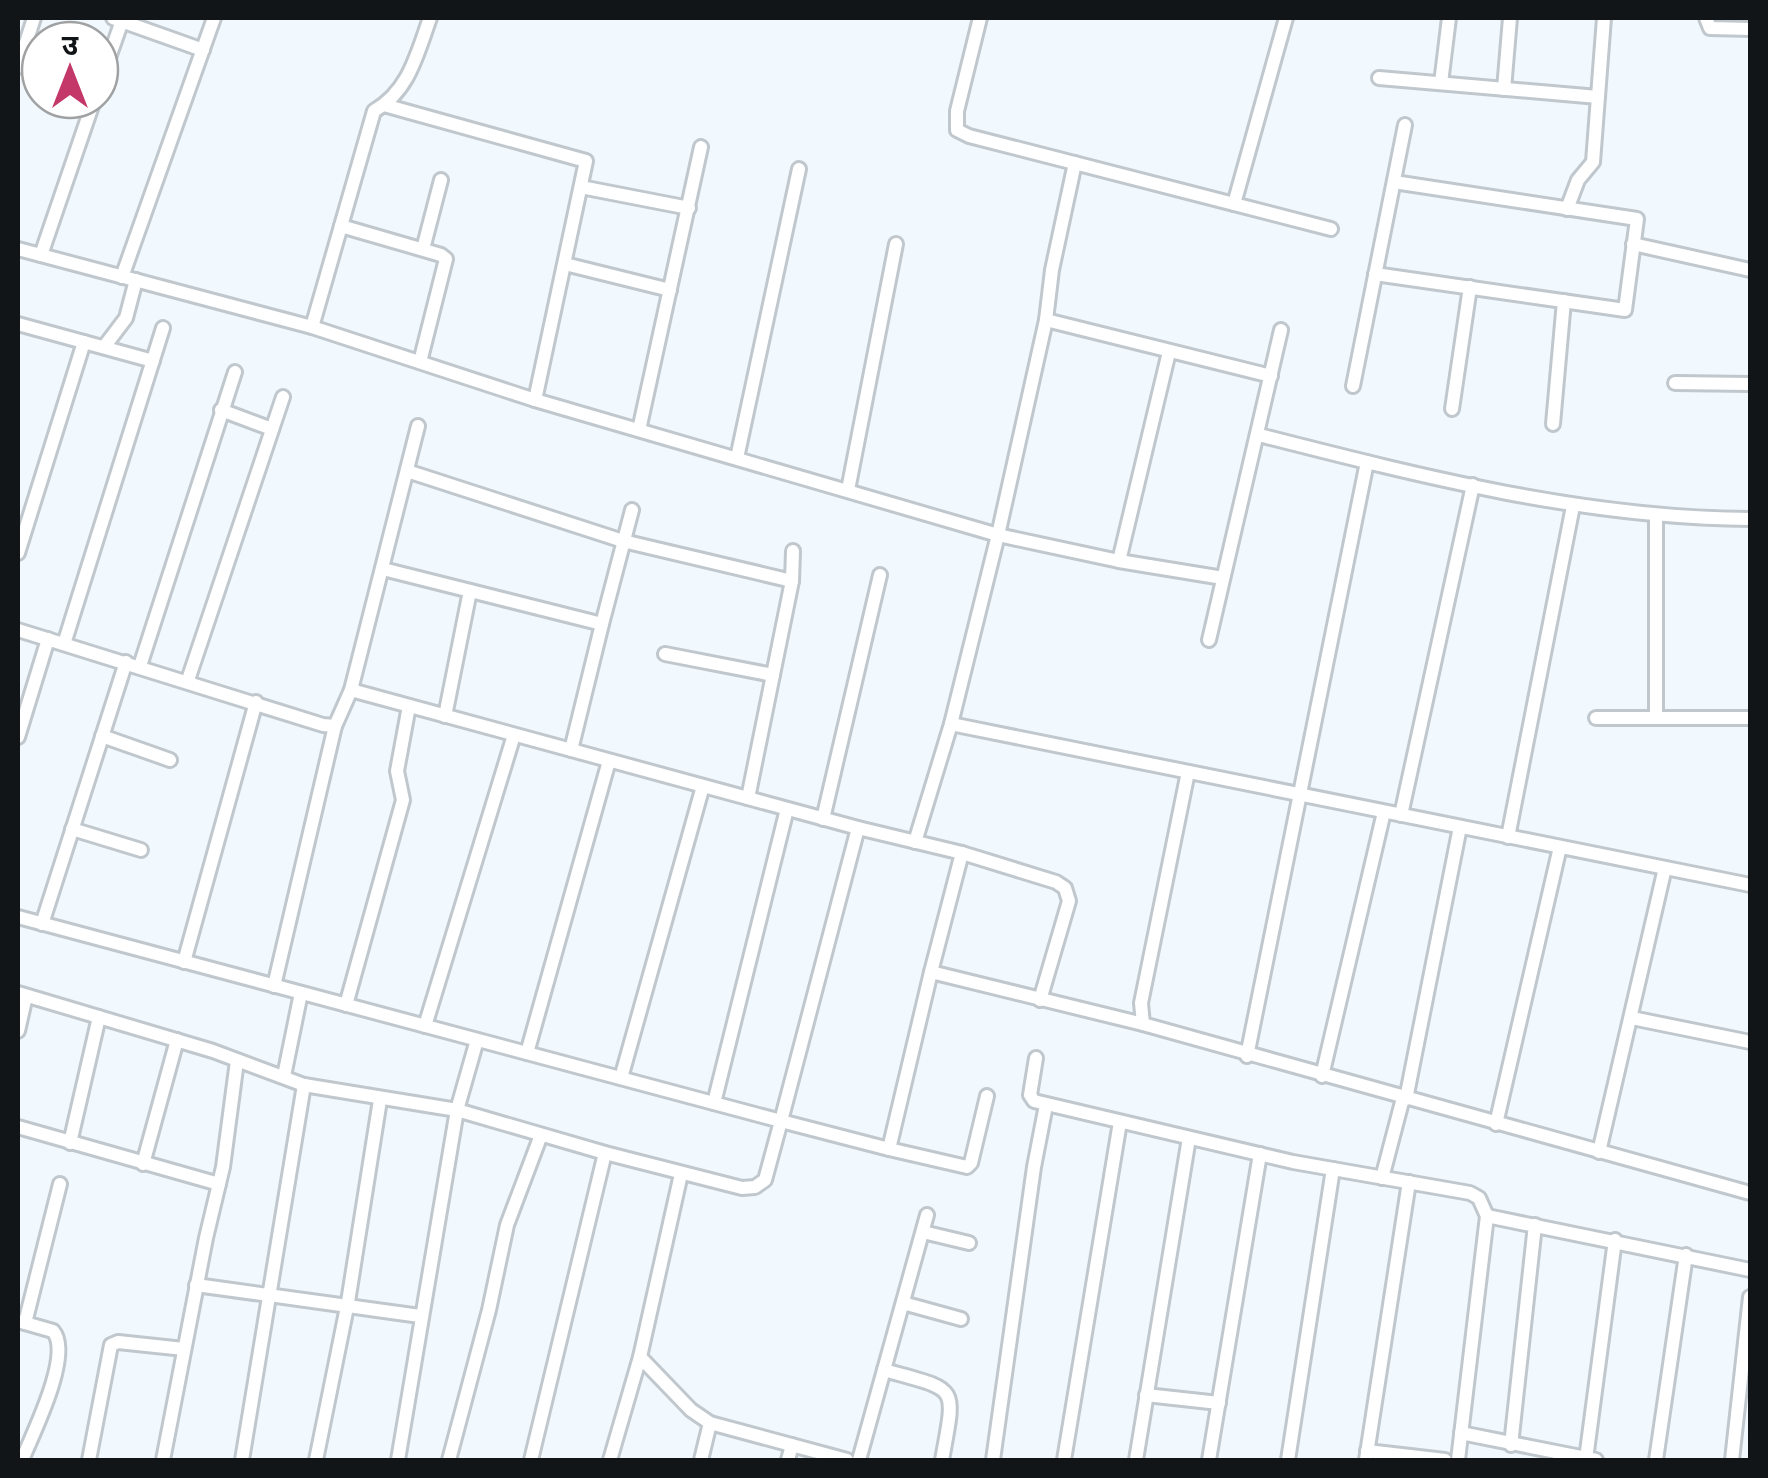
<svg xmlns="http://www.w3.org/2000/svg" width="1768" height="1478" font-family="'PT Sans','Noto Sans Devanagari',sans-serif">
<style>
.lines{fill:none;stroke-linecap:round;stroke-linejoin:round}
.minor-casing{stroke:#c0c8ce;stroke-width:18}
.minor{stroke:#fff;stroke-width:12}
</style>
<rect width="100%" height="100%" fill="#f1f9fe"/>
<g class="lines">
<defs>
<g id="minor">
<polyline points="113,18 203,50"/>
<polyline points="980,18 957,111 957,130 969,136 1234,204"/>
<polyline points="1286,18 1234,204 1331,229"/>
<polyline points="1706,18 1710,28 1750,29"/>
<polyline points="18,67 34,18"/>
<polyline points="1379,78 1598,97"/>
<polyline points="100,83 123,18"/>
<polyline points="1441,83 1449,18"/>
<polyline points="1504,89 1510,18"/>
<polyline points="384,105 586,161 535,400"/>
<polyline points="581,187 689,208"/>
<polyline points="1567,209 1578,180 1593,162 1604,18"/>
<polyline points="341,226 441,255 446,259 420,362"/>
<polyline points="1633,244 1750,270"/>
<polyline points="18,249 312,327 535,400 998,535 1119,561 1223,578"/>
<polyline points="423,249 441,180"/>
<polyline points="41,255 94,100"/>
<polyline points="565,264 670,290"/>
<polyline points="1375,274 1625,310 1637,219 1394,182"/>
<polyline points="122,277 214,18"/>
<polyline points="1046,320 1271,376"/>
<polyline points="18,324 153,361"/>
<path d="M 312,327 L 374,111 C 409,91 417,54 430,18"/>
<polyline points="104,347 126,318 136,280"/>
<polyline points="1675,383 1750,384"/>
<polyline points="1353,386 1405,125"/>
<polyline points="1452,409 1470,287"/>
<polyline points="221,410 272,429"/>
<polyline points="1553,424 1564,301"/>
<polyline points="639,430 701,147"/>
<path d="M 1259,435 C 1420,476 1583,518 1750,519"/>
<polyline points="737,458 799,169"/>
<polyline points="407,471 623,541 792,581"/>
<polyline points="848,490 896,244"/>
<polyline points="1656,516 1656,718"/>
<polyline points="18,553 84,342"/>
<polyline points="1119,561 1169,352"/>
<polyline points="383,569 602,624 571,750"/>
<polyline points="602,624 632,510"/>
<polyline points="18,630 323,725 335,726 351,690 418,426"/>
<polyline points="1209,640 1281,330"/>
<polyline points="64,644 163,328"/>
<polyline points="665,654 773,675"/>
<polyline points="140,666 235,372"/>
<polyline points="188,680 283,397"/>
<polyline points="351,690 858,828"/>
<polyline points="445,716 470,591"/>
<polyline points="1596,718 1750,718"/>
<polyline points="951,724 1750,885"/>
<polyline points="102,736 170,760"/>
<polyline points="18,737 48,639"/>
<polyline points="1188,772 1141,1003 1143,1024 1750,1193"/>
<polyline points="748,798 792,581 793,551"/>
<polyline points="1401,815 1473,485"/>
<polyline points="823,819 880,575"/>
<polyline points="72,829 141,850"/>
<polyline points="1508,837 1573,506"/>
<polyline points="915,842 951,724 998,535 1046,320 1052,270 1075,163"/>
<polyline points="18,917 781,1121 765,1180 755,1187 742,1188 605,1153 457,1110 304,1085 213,1051 18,993"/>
<polyline points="42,924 126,662"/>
<polyline points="184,962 256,702"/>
<polyline points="931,972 962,853"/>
<polyline points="274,986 335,726"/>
<polyline points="346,1005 403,800 397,771 409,706"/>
<polyline points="1632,1018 1750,1042"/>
<polyline points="425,1026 514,735"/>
<polyline points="18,1031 26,996"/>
<polyline points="527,1053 609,761"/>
<polyline points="1247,1056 1367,462"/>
<polyline points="1036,1058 1030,1095 1034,1101 1293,1162 1470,1193 1479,1198 1487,1216 1458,1460"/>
<polyline points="284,1076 301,993"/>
<polyline points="1322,1076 1384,812"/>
<polyline points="621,1078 703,786"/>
<polyline points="987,1096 971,1163 967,1167 889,1149 931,972 1143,1024"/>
<polyline points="1406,1099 1460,827"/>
<polyline points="714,1103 787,809"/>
<polyline points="1496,1124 1560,847"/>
<polyline points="18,1127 219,1184"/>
<polyline points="70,1143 99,1017"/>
<polyline points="889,1149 781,1121 858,828 962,853 1056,882 1065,888 1069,901 1040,1000"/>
<polyline points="1599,1152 1665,868"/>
<polyline points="143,1164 177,1040"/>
<polyline points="1382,1178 1403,1098"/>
<polyline points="1487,1216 1750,1270"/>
<polyline points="923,1232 969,1243"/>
<polyline points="196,1285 420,1316"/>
<polyline points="903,1303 961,1319"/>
<path d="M 18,1321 L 53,1331 C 73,1354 33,1433 22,1460"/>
<polyline points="25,1323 60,1184"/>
<polyline points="640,1357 691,1410 710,1423 847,1460"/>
<path d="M 884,1370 C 959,1391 956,1383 942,1460"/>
<polyline points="1146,1395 1219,1403"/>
<polyline points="1461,1433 1596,1460"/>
<polyline points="1511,1445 1535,1225"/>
<polyline points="1367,1451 1445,1460"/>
<polyline points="1586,1459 1615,1240"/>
<polyline points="89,1460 111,1345 118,1342 184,1349"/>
<polyline points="163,1460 206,1238 223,1167 237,1061"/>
<polyline points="242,1460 304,1085"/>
<polyline points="316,1460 348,1302 380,1100"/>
<polyline points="398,1460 457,1110 477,1040"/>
<polyline points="449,1460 489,1310 507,1225 541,1135"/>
<polyline points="531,1460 605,1153"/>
<polyline points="610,1460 640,1357 681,1174"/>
<polyline points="701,1460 710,1423"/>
<polyline points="788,1460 792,1445"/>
<polyline points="859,1460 927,1215"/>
<polyline points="993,1460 1034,1167 1046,1105"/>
<polyline points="1064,1460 1120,1122"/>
<polyline points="1136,1460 1189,1138"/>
<polyline points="1209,1460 1260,1154"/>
<polyline points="1288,1460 1333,1169"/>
<polyline points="1366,1460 1409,1182"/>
<polyline points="1656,1460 1686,1255"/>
<polyline points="1732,1460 1750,1297"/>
</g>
</defs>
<use href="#minor" class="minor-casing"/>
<use href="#minor" class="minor"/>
</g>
<rect width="1768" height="1478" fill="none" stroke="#121517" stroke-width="40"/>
<g transform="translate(70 70)"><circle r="48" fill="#ffffff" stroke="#a0a1a2" stroke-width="2.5"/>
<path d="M0-8L18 38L0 25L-18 38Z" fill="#c33769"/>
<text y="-15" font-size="28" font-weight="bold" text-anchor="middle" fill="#121517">उ</text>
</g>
</svg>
